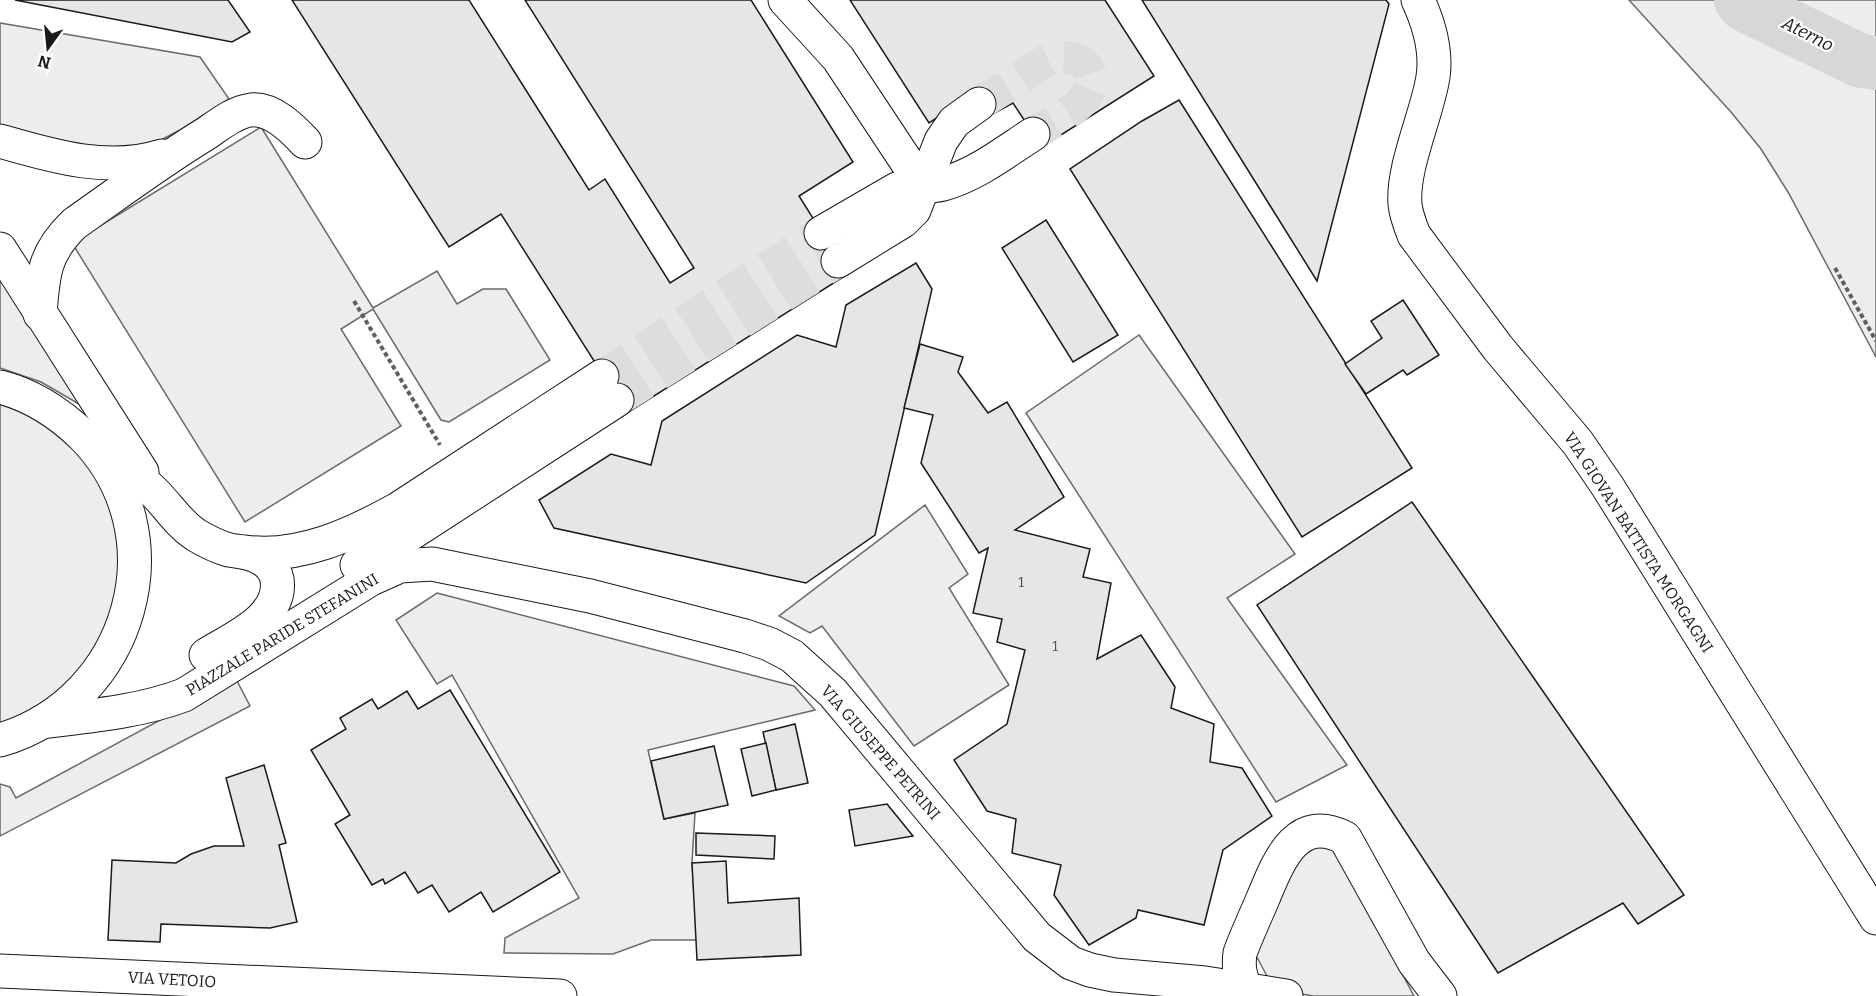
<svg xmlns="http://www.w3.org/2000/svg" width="1876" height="996" font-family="Bitter,serif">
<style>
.built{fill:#ededed;stroke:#6a6a6a;stroke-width:1.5}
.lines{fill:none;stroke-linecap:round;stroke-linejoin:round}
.river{stroke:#d7d7d7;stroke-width:54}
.building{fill:#e6e6e6;stroke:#1a1a1a;stroke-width:1.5}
.minor-tunnel{stroke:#ddd;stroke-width:33;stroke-dasharray:33 16;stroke-linecap:butt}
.minor-casing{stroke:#1a1a1a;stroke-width:35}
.path{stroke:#5f5f5f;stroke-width:4;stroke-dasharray:4.5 3;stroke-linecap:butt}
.minor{stroke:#fff;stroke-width:33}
.labels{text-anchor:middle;stroke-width:4.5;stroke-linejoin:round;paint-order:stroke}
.number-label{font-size:14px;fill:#4d4d4d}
.street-label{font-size:16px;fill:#1a1a1a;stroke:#fff}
.water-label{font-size:18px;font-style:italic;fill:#1a1a1a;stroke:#fff}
</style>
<rect width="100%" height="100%" fill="#fff"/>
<g class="built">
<polygon points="1629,0 1876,0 1876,357 1788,192 1761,149 1731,112"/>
<polygon points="0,23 200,57 229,99 182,129 159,141 130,149 83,146 0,126"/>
<polygon points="261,127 373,308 437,271 457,304 483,289 506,289 550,360 449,422 441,420 373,309 341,329 401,426 245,522 72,243"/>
<polygon points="0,273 86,408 41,382 0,368"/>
<polygon points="1139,335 1295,554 1227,598 1347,765 1276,802 1026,413"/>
<polygon points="0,387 43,404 126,508 115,646 0,740"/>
<polygon points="925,505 968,574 949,588 1009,685 914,746 822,626 810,633 779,616"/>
<polygon points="437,593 794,686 815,710 648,750 664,819 695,813 692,863 697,940 651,940 613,954 504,953 505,938 579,898 452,675 437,684 396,620"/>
<polygon points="236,679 250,706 0,836 0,784 10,787 16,798"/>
<polygon points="1332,841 1414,996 1313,996 1274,989 1253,950 1294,869 1303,856 1314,848"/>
</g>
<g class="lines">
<polyline class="river" points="1741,0 1745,5 1861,61 1876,63"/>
</g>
<g class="building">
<polygon points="15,0 228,0 250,32 232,42"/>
<polygon points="292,0 469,0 589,190 605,179 670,283 694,268 525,0 751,0 853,162 799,196 848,274 627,413 501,214 449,247"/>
<polygon points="850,0 1105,0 1154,76 1042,147 1013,103 987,117 973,94 929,123"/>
<polygon points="1142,0 1386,0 1389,4 1317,281"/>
<polygon points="1179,100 1412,468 1302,537 1070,169 1142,121"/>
<polygon points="1046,220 1118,335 1073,362 1002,248"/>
<polygon points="916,263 932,289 875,535 806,583 554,528 539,500 611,454 651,465 662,421 797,335 836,347 846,305"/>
<polygon points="1403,300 1439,355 1407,375 1403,370 1366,394 1345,364 1382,338 1371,321"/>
<polygon points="920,344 963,357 958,372 988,413 1007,402 1064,497 1015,530 1090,549 1083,577 1111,583 1097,659 1141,635 1175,687 1171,708 1214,724 1210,762 1242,768 1272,816 1223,850 1204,925 1138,910 1136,918 1089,945 1054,895 1061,865 1012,853 1016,819 987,811 954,760 1007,724 1025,650 997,642 1002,619 973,613 988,548 979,553 921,463 933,415 904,408"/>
<polygon points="1412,502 1684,895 1638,924 1623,903 1498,973 1257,605"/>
<polygon points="450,690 560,872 493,912 481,892 449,912 432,885 418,893 405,872 385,884 383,879 372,885 335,824 350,815 311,750 346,729 340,718 372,699 378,709 407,691 418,709"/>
<polygon points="795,724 808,783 776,790 763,732"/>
<polygon points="766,743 776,790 752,796 741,749"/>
<polygon points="714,746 728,805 664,819 651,761"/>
<polygon points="264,765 286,843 279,845 297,922 270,928 161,924 160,942 108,940 112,860 176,863 191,854 214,846 244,846 226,778"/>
<polygon points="887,804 913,836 855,846 849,810"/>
<polygon points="696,833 775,836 774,859 696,855"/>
<polygon points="726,861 728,903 799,898 801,955 697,960 692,863"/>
</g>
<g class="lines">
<g class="minor-tunnel">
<path d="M 979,104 L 1048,60 C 1074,49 1104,70 1086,96 C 1074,113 1050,123 1033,134"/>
<polyline points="602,376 821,233"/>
<polyline points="617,400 838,261"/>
</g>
<defs>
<g id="minor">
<polyline points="785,0 838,58 924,188"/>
<path d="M 1418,0 C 1429,24 1437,50 1433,77 C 1427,115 1402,167 1405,204 C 1406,215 1410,225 1414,235 L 1498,348 L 1578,443 L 1608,487 L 1876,918"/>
<path d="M 0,141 C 52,156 108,173 162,156"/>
<path d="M 821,233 L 897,189 C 912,185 928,188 943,184 C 976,175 1005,152 1033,134"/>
<polyline points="0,249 142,472"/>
<polyline points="838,261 903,221 914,210 941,141 954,122 979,104"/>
<path d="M 40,314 C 43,274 44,253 74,224 C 118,193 161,161 207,133 C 220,124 235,112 251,110 C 272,108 292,128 305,142"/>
<path d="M 0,387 C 31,395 59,413 82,435 C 181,534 132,701 0,740"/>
<path d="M 103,452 C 122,464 139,477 154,492 C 168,506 179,524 196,535 C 206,541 218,547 229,550 C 240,552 250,552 260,558 C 268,562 275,570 277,579 C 283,618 233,638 206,655"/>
<path d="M 245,552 C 299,559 351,535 398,509 L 602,376"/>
<polyline points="357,565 398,542 617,400"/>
<path d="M 42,722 C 89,716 139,712 184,695 L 371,579 L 400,566 L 432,564 L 590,596 L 745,636 L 769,644 L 792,656 L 833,693 L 1037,937 L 1071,963 L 1090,970 L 1114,975 L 1205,983 L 1286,996"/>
<polyline points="0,971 560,996"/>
<path d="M 1246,989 C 1240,976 1238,967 1240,953 C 1247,934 1256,915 1264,896 C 1279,860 1297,813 1345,838 L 1414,962 L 1440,996"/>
</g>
</defs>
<use href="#minor" class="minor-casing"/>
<g class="path">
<polyline points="1835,268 1876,341"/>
<polyline points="354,301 440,445"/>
</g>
<use href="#minor" class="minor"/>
</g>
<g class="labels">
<g class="number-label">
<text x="1021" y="587">1</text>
<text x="1055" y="651">1</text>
</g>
<g class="street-label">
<text transform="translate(1639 542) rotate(57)" y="6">VIA GIOVAN BATTISTA MORGAGNI</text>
<text transform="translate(282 634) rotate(-31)" y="6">PIAZZALE PARIDE STEFANINI</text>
<text transform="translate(881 752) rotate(49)" y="6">VIA GIUSEPPE PETRINI</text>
<text transform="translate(172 979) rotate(3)" y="6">VIA VETOIO</text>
</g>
<g class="water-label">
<text transform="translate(1808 34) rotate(27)" y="6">Aterno</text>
</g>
</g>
<g transform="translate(48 48) rotate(195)" stroke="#ffffff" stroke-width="4.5" paint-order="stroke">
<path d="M0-4.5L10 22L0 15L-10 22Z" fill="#1a1a1a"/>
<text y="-9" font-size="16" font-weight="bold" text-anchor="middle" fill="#1a1a1a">N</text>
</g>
</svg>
